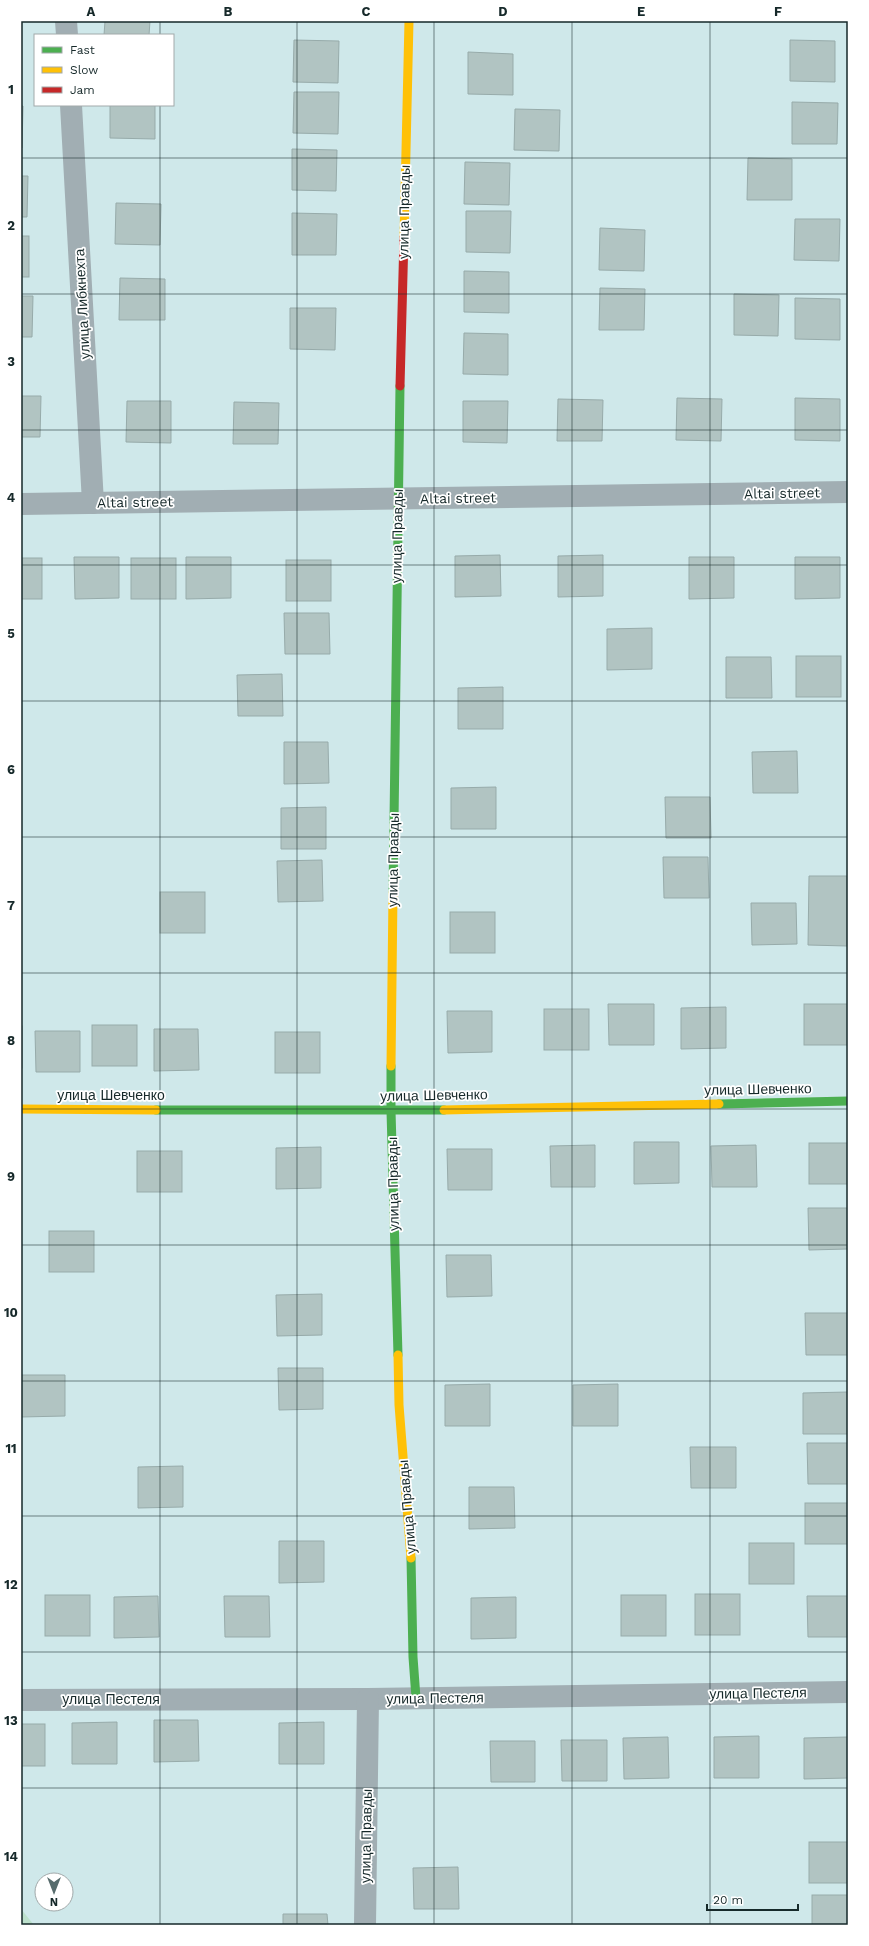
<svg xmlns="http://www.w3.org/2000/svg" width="869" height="1946" font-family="'Work Sans',sans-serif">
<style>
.green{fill:#bce0cc}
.building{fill:#b1c4c2;stroke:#97abaa}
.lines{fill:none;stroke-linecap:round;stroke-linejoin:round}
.street{stroke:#a1aeb3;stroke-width:22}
.fast{stroke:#4caf50;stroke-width:9}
.slow{stroke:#ffc107;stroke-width:9}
.jam{stroke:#c62828;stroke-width:9}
.grid{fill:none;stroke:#16292a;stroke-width:1;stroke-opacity:0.55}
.labels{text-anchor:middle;stroke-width:3.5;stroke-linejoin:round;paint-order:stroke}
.street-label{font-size:14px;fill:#16292a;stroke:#fff}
.neatline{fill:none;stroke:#16292a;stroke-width:1.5}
.grid-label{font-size:13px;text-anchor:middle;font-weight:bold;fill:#16292a}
</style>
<rect width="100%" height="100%" fill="#cfe8ea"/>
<polygon class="green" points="21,1909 34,1925 21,1925"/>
<g class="building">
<polygon points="105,21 150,21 149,35 104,35"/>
<polygon points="294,40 339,41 338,83 293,82"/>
<polygon points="790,40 835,41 835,82 790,81"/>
<polygon points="468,52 513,54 513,95 468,94"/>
<polygon points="294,92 339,92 338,134 293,133"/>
<polygon points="792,102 838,103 837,144 792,144"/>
<polygon points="110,105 155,105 155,139 110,138"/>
<polygon points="21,106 23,106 22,148 21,148"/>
<polygon points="515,109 560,110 559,151 514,150"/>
<polygon points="292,149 337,150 336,191 292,190"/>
<polygon points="748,158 792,159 792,200 747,200"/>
<polygon points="465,162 510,163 509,205 464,204"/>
<polygon points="21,176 28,176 27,217 21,217"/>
<polygon points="116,203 161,204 160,245 115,244"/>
<polygon points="466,211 511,211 510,253 466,252"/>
<polygon points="292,213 337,214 336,255 292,255"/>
<polygon points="795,219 840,219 839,261 794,260"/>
<polygon points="600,228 645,230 644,271 599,270"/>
<rect x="21" y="236" width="8" height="41"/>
<polygon points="464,271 509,272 509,313 464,312"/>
<polygon points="120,278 165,279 165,320 119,320"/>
<polygon points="600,288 645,289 644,330 599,330"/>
<polygon points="734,294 779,295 778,336 734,335"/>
<polygon points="21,296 33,296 32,337 21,337"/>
<polygon points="795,298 840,299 840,340 795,339"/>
<polygon points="290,308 336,308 335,350 290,349"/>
<polygon points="464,333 508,334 508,375 463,374"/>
<polygon points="21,396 41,396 40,437 21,437"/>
<polygon points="677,398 722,399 721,441 676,440"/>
<polygon points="795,398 840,399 840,441 795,440"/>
<polygon points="558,399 603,400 602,441 557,441"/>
<polygon points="127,401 171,401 171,443 126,442"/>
<polygon points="463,401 508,401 507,443 463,442"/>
<polygon points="234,402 279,403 278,444 233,444"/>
<polygon points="500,555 501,596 455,597 455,556"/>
<polygon points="603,555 603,596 558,597 558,556"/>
<polygon points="74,557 119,557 119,598 75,599"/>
<polygon points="186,557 231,557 231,598 186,599"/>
<polygon points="689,557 734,557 734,598 689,599"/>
<polygon points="795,557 840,557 840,598 795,599"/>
<rect x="21" y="558" width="21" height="41"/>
<rect x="131" y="558" width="45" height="41"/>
<rect x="286" y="560" width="45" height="41"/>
<polygon points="284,613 329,613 330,654 285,654"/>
<polygon points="652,628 652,669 607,670 607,629"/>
<rect x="796" y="656" width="45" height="41"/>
<polygon points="726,657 771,657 772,698 726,698"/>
<polygon points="282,674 283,716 238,716 237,675"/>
<polygon points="503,687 503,729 458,729 458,688"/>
<polygon points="284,742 328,742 329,783 284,784"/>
<polygon points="797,751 798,793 753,793 752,752"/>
<polygon points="496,787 496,829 451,829 451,788"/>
<polygon points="665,797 710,797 711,838 666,838"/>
<polygon points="326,807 326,849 281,849 281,808"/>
<polygon points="663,857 708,857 709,898 664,898"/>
<polygon points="322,860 323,901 278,902 277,861"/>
<polygon points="809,876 847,876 847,946 808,945"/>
<rect x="160" y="892" width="45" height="41"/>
<polygon points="751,903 796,903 797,944 752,945"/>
<rect x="450" y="912" width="45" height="41"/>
<polygon points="608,1004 654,1004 654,1045 609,1045"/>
<rect x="804" y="1004" width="44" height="41"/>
<polygon points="726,1007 726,1048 681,1049 681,1008"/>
<rect x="544" y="1009" width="45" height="41"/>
<polygon points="447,1011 492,1011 492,1052 448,1053"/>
<rect x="92" y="1025" width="45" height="41"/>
<rect x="21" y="1026" width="1" height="42"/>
<polygon points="154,1029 198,1029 199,1070 154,1071"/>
<polygon points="35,1031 80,1031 80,1072 36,1072"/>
<rect x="275" y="1032" width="45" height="41"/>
<polygon points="634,1142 679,1142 679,1183 634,1184"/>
<rect x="809" y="1143" width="39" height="41"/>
<polygon points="595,1145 595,1187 551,1187 550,1146"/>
<polygon points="756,1145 757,1187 712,1187 711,1146"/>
<polygon points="321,1147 321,1188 276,1189 276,1148"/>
<polygon points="447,1149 492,1149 492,1190 448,1190"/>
<rect x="137" y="1151" width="45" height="41"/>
<polygon points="808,1208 848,1208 848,1249 809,1250"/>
<rect x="49" y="1231" width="45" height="41"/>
<polygon points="446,1255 491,1255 492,1296 447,1297"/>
<polygon points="322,1294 322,1335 277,1336 276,1295"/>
<polygon points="805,1313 848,1313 848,1355 806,1355"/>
<polygon points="278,1368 323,1368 323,1409 279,1410"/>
<polygon points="21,1375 65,1375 65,1416 21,1417"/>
<polygon points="490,1384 490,1426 445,1426 445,1385"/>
<polygon points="618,1384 618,1426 573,1426 573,1385"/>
<polygon points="848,1392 848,1434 803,1434 803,1393"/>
<polygon points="807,1443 848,1443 848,1484 808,1484"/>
<polygon points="690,1447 736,1447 736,1488 691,1488"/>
<polygon points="183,1466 183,1507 138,1508 138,1467"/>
<polygon points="469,1487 514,1487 515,1528 469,1529"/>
<rect x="805" y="1503" width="43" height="41"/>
<polygon points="279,1541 324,1541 324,1582 279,1583"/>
<rect x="749" y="1543" width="45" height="41"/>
<rect x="695" y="1594" width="45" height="41"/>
<rect x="45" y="1595" width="45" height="41"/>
<rect x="621" y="1595" width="45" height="41"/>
<polygon points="158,1596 159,1637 114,1638 114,1597"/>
<polygon points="224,1596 269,1596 270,1637 225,1637"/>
<polygon points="807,1596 848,1596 848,1637 808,1637"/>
<polygon points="516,1597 516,1638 471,1639 471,1598"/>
<polygon points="154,1720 198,1720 199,1761 154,1762"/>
<polygon points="117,1722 117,1764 72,1764 72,1723"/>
<polygon points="324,1722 324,1764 279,1764 279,1723"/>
<rect x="21" y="1724" width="24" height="42"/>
<polygon points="759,1736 759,1778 714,1778 714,1737"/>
<polygon points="668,1737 669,1778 624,1779 623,1738"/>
<polygon points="848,1737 848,1778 804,1779 804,1738"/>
<polygon points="561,1740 607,1740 607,1781 562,1781"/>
<polygon points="490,1741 535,1741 535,1782 491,1782"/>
<rect x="809" y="1842" width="39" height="41"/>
<polygon points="458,1867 459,1909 414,1909 413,1868"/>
<rect x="812" y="1895" width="36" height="30"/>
<polygon points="283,1914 327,1914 328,1925 283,1925"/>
</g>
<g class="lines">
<g class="street">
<polyline points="66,21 67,35"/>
<polyline points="71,105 93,503"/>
<polyline points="21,504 848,492"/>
<polyline points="21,1700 368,1699 848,1692"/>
<polyline points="365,1925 368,1699"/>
</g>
<g class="fast">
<polyline points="393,893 400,386"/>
<polyline points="391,1066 391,1111 398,1355"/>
<polyline points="719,1104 848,1101"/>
<polyline points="156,1110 444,1110"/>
<polyline points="411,1558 413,1657 416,1698"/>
</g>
<g class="slow">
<polyline points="404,237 409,21"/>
<polyline points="391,1066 393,893"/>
<polyline points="21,1109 156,1110"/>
<polyline points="444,1110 719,1104"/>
<polyline points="398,1355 399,1405 411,1558"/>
</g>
<polyline class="jam" points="400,386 404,237"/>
</g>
<path class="grid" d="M 160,21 L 160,35M 297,21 L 297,1925M 434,21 L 434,1925M 572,21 L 572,1925M 710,21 L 710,1925M 160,105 L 160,1925M 21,158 L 848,158M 21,294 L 848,294M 21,430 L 848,430M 21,565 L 848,565M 21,701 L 848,701M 21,837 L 848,837M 21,973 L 848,973M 21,1109 L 848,1109M 21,1245 L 848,1245M 21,1381 L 848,1381M 21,1516 L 848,1516M 21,1652 L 848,1652M 21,1788 L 848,1788"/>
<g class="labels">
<g class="street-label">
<text transform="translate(404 212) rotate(-89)" y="5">улица Правды</text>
<text transform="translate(82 304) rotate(-93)" y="5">улица Либкнехта</text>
<text transform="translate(782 493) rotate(-1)" y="5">Altai street</text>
<text transform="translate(458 498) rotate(-1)" y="5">Altai street</text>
<text transform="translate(135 502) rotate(-1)" y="5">Altai street</text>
<text transform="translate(397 536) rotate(-89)" y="5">улица Правды</text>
<text transform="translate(393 860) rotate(-89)" y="5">улица Правды</text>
<text transform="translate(758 1089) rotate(-1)" y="5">улица Шевченко</text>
<text x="111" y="1100">улица Шевченко</text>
<text transform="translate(434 1095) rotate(-1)" y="5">улица Шевченко</text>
<text transform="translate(393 1184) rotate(-91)" y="5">улица Правды</text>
<text transform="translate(407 1507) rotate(-95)" y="5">улица Правды</text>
<text transform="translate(758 1693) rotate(-1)" y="5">улица Пестеля</text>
<text transform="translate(435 1698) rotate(-1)" y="5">улица Пестеля</text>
<text x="111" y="1704">улица Пестеля</text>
<text transform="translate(366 1836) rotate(-89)" y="5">улица Правды</text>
</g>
</g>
<rect width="869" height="1946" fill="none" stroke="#ffffff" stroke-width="44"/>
<rect x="34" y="34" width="140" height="72" fill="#ffffff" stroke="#a2a9aa"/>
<rect x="42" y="47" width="20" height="6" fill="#4caf50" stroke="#a2a9aa"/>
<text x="70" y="54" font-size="12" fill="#16292a">Fast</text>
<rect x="42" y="67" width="20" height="6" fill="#ffc107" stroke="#a2a9aa"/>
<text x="70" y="74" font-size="12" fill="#16292a">Slow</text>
<rect x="42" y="87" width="20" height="6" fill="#c62828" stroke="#a2a9aa"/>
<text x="70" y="94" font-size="12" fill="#16292a">Jam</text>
<g transform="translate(54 1892) rotate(180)"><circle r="19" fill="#ffffff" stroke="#a2a9aa"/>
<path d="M0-3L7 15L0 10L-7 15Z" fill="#576c6d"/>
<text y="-6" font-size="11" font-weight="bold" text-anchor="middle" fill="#16292a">N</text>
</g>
<path d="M707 1904v6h91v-6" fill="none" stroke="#16292a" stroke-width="2"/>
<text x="713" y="1904" font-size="12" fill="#16292a" stroke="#ffffff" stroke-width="3" paint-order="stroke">20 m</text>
<rect x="22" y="22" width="825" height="1902" class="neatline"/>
<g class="grid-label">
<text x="91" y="16">A</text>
<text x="228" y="16">B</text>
<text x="366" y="16">C</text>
<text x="503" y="16">D</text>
<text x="641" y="16">E</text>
<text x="778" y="16">F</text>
<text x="11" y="94">1</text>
<text x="11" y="230">2</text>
<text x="11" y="366">3</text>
<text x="11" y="502">4</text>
<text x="11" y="638">5</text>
<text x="11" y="774">6</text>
<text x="11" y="910">7</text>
<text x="11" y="1045">8</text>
<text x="11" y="1181">9</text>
<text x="11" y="1317">10</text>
<text x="11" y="1453">11</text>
<text x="11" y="1589">12</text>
<text x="11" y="1725">13</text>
<text x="11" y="1861">14</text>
</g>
</svg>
